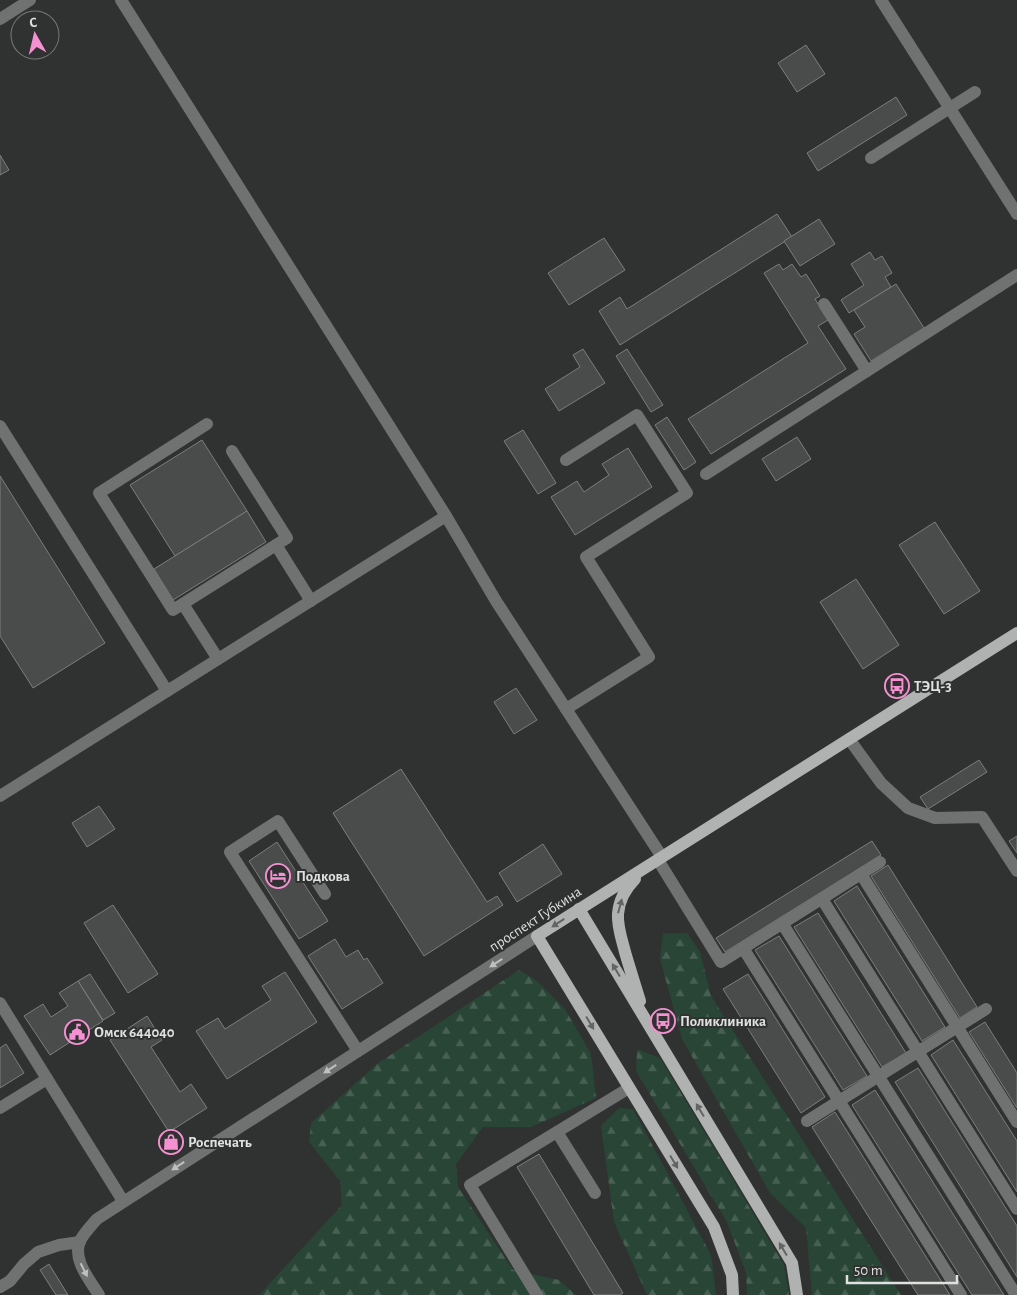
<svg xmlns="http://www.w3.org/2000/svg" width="1017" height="1295" font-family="'Alegreya Sans',sans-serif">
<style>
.forest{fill:url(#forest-firs)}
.building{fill:#494c4a;stroke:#7b7e7c}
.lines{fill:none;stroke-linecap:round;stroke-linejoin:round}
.minor{stroke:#707271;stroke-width:12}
.major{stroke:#afb2b0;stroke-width:12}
.oneway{fill:#626563}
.oneway2{fill:#bec0bf}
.labels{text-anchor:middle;stroke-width:4;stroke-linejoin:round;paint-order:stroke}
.poi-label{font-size:15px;font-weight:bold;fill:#dfe1e0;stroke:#2f3230;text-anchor:start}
.street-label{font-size:15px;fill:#dfe1e0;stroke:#2f3230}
</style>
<defs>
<pattern id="forest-firs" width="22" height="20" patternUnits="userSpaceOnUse" patternTransform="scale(1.25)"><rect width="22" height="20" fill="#284536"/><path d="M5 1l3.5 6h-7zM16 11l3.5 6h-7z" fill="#476053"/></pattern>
</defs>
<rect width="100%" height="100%" fill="#2f3230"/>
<g class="forest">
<polygon points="687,933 700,952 711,996 901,1295 812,1295 806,1228 770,1193 682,1039 660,959 663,934"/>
<polygon points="519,970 536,980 565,1009 591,1054 596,1098 531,1127 483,1127 456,1164 458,1187 513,1270 559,1280 576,1295 259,1295 342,1205 340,1181 309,1142 311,1123 377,1064"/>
<polygon points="637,1049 660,1058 784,1265 789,1295 747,1295 746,1273 727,1222 636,1071"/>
<polygon points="619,1108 633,1109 711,1255 716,1295 647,1295 614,1222 601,1126"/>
</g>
<g class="building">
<polygon points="806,45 825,74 797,92 778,63"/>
<polygon points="896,97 907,115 818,171 807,153"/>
<polygon points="0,155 9,170 0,175"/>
<polygon points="777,214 792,237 620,345 599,311 620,297 627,309"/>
<polygon points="819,219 835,244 800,266 784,241"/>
<polygon points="604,238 625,270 569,305 548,273"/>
<polygon points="870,252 875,260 882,256 892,273 885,277 891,287 849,313 841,300 864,285 851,264"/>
<polygon points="779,264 783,270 792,264 801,277 806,274 820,296 815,299 828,320 818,326 846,369 711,454 688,419 808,343 764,273"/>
<polygon points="896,284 924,328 871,361 854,334 865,327 854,310"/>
<polygon points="583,349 605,383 559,411 545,389 580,367 573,355"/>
<polygon points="627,349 663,405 651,412 616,356"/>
<polygon points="667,417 696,462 684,470 655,425"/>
<polygon points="523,430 556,483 538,494 504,441"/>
<polygon points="797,437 811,459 776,481 762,459"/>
<polygon points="202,440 247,511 175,556 130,485"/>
<polygon points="628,448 652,487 575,535 551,497 577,481 584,492 609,475 602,464"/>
<polygon points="0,476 105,643 33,688 0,636"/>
<polygon points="247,511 266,542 173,600 154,569"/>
<polygon points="935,522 980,591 944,614 899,545"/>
<polygon points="856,579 899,645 863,669 820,602"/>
<polygon points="516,688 537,720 514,734 494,702"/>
<polygon points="979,760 987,772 928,809 920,797"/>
<polygon points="401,769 487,902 497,896 503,905 424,956 333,813"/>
<polygon points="99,806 115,829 87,847 72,823"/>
<polygon points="1017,836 1017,853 1009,841"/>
<polygon points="872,841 881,855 725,952 716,938"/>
<polygon points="277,842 328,921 299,939 249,861"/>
<polygon points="543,844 562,874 517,902 499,873"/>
<polygon points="888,865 977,1007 960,1018 871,876"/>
<polygon points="857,886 945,1027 922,1041 834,901"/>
<polygon points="113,905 158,974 128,993 84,923"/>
<polygon points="818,913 906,1053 882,1067 794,927"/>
<polygon points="779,936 867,1076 843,1090 755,950"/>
<polygon points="335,939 346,957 358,950 364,960 367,958 383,983 342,1009 308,956"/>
<polygon points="285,972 317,1022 227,1079 196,1031 218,1018 225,1029 271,1000 262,986"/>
<polygon points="90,974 115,1013 103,1020 78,981"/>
<polygon points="748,974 825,1097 801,1113 723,989"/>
<polygon points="78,981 103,1021 50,1055 24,1016 43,1004 51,1017 68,1006 59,993"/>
<polygon points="147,1016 162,1040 151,1047 180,1092 191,1084 207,1108 169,1132 110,1040"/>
<polygon points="985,1022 1017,1073 1017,1108 969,1032"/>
<polygon points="953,1040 1017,1141 1017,1192 931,1055"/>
<polygon points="6,1044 24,1073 0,1088 0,1048"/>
<polygon points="918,1068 1017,1226 1017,1277 895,1082"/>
<polygon points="875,1090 1004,1295 972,1295 852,1105"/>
<polygon points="835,1112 950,1295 918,1295 812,1127"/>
<polygon points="172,1135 174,1140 168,1144 165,1139"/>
<polygon points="539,1154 623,1293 620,1295 594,1295 517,1167"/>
<polygon points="49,1264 68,1295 56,1295 40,1270"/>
</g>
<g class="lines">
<g class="minor">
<polyline points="121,0 446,516 496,601 662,857"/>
<polyline points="881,0 1017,214"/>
<polyline points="0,19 30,0"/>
<polyline points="871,158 975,92"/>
<polyline points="824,304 867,371"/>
<polyline points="207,424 99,493 173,610 287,538 232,451"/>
<polyline points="0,426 167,691"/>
<polyline points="566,460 637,415 687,493 586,557 649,657 566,709"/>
<polyline points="706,474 1017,275"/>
<polyline points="276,545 311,601"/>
<polyline points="183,604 218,659"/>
<polyline points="849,739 881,783 908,808 935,818 982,817 1017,871"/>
<polyline points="0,796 446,516"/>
<polyline points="658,860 721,962 880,862"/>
<polyline points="861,874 1017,1122"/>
<polyline points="325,894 278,821 230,852 358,1051"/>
<polyline points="822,899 1017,1209"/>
<polyline points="782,923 1016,1295"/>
<polyline points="743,948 961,1295"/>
<polyline points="0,1003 123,1201"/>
<polyline points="0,1108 47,1079"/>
<polyline points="807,1121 986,1009"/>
<polyline points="557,1132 595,1193"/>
<polyline points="0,1287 10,1281 24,1264 38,1252 59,1245 80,1242"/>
<path d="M 99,1295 C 90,1280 72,1260 80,1241 C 84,1233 91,1226 97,1219 L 537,936"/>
<polyline points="537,1295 470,1185 629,1088"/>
</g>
<g class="major">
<path d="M 635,879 C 626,888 619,900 618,914 C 617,926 622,940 625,952 C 630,969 635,985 640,1001"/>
<polyline points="579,909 792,1263 797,1295"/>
<polyline points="733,1295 732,1275 714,1227 537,936 1017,633"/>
</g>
</g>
<defs><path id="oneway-solid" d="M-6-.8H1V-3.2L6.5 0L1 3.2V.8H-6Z" transform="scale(1.25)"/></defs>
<g class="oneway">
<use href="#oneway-solid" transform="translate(620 906) rotate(-75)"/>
<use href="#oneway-solid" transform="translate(558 923) rotate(147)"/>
<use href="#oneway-solid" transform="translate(616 970) rotate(-121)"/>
<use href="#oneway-solid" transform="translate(590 1023) rotate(59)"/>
<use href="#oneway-solid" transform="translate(700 1110) rotate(-121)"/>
<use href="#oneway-solid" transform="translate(674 1162) rotate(59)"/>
<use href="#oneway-solid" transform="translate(783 1249) rotate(-121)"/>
</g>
<g class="oneway2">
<use href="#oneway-solid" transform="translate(496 963) rotate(147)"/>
<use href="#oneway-solid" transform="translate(330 1069) rotate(147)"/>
<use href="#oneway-solid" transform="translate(178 1166) rotate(147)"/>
<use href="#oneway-solid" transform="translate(84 1270) rotate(63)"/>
</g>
<defs>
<symbol id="bus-ring" viewBox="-11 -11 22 22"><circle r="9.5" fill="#2f3230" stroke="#f591d2" stroke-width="1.5"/><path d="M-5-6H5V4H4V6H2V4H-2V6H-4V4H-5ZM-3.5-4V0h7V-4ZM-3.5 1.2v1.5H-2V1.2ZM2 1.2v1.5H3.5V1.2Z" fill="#f591d2"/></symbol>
<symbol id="hotel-ring" viewBox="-11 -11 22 22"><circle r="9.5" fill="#2f3230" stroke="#f591d2" stroke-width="1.5"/><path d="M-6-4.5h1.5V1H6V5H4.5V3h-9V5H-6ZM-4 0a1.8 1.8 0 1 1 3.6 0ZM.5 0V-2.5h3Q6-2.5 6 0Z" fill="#f591d2"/></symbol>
<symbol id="civic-ring" viewBox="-11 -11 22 22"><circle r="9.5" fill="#2f3230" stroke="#f591d2" stroke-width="1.5"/><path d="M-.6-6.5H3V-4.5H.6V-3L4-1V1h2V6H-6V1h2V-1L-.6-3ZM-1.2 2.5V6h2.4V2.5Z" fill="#f591d2"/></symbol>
<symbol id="shop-ring" viewBox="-11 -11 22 22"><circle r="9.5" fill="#2f3230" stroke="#f591d2" stroke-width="1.5"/><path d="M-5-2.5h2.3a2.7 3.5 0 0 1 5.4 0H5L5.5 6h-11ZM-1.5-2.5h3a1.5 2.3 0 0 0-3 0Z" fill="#f591d2"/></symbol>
</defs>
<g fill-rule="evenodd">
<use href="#bus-ring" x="883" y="672" width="28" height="28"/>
<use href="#hotel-ring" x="264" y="862" width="28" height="28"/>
<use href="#bus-ring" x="649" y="1007" width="28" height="28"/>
<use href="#civic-ring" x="63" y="1018" width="28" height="28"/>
<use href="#shop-ring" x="157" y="1128" width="28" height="28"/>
</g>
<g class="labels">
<g class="poi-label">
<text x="914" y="691">ТЭЦ-3</text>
<text x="296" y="881">Подкова</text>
<text x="680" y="1026">Поликлиника</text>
<text x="94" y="1037">Омск 644040</text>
<text x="188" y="1147">Роспечать</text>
</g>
<g class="street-label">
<text transform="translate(535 919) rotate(-33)" y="5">проспект Губкина</text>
</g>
</g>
<g transform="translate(35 35) rotate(352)"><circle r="24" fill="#2f3230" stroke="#757876"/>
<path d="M0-4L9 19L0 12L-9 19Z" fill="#f591d2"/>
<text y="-8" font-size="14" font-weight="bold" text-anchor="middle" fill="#dfe1e0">С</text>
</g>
<path d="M847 1275v8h110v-8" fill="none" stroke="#dfe1e0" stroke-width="2.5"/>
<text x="854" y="1275" font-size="15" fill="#dfe1e0" stroke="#2f3230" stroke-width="4" paint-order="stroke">50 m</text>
</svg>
